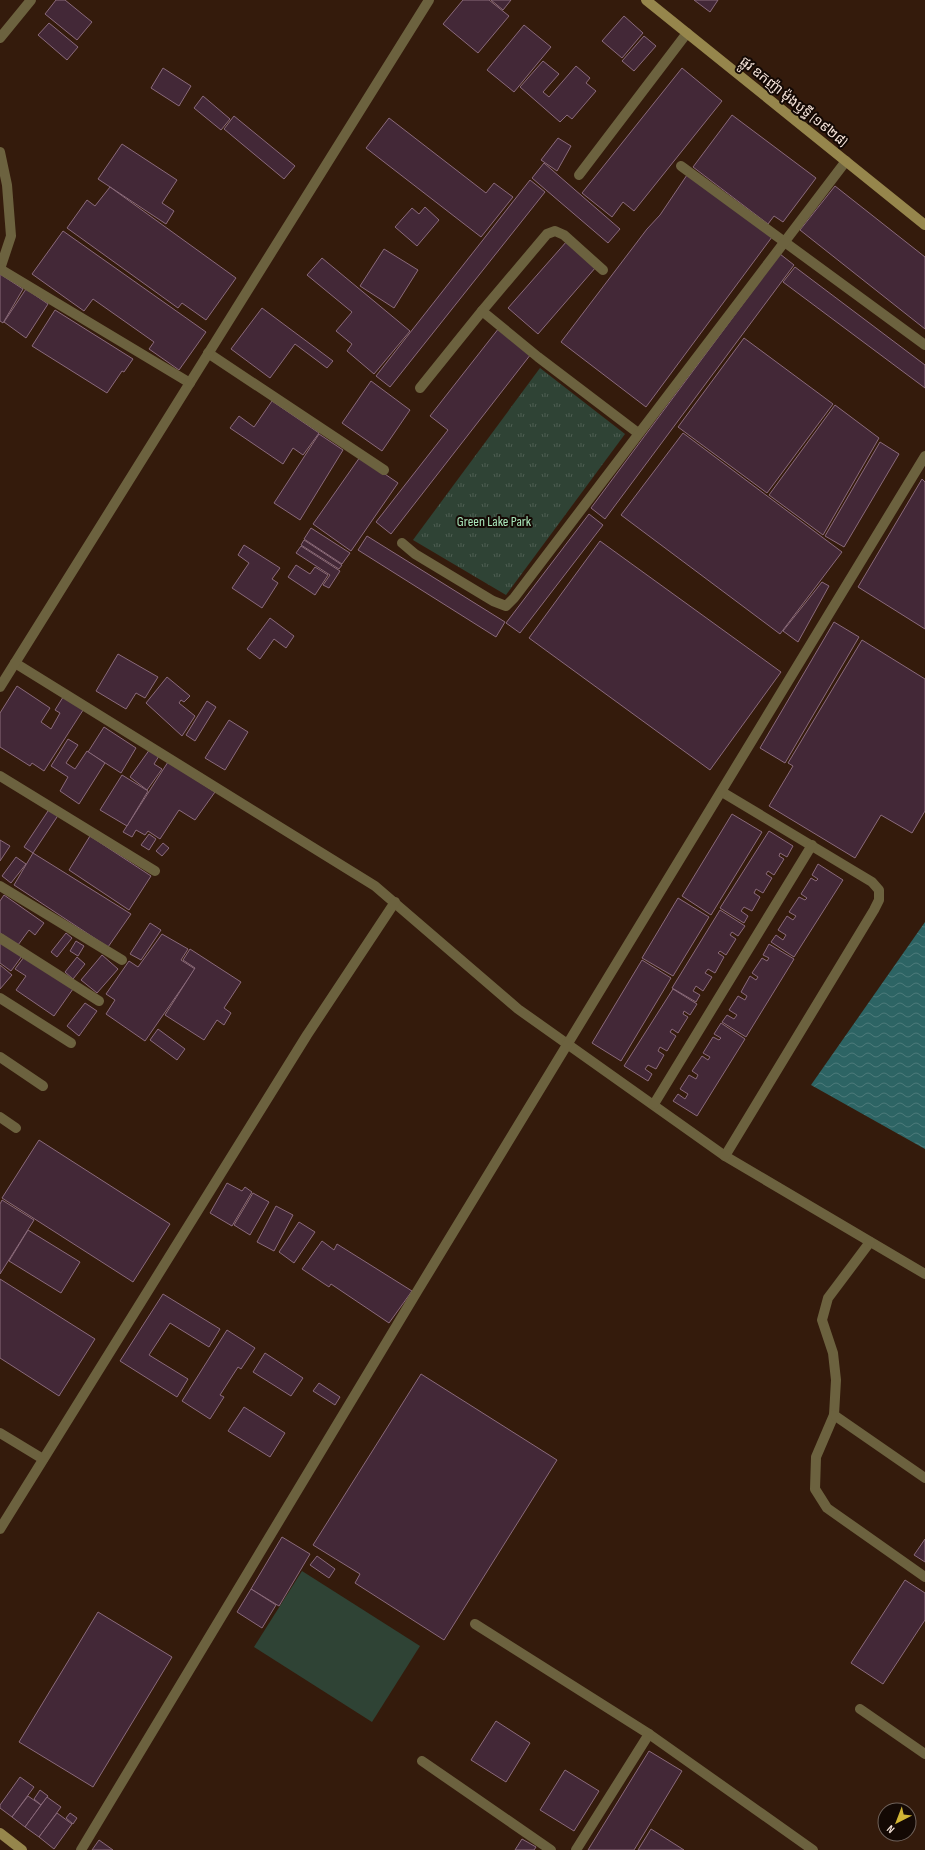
<svg xmlns="http://www.w3.org/2000/svg" width="925" height="1850" font-family="'Sofia Sans Condensed','Noto Sans Khmer',sans-serif">
<style>
.park{fill:url(#park-tufts)}
.pitch{fill:#2f4335}
.water{fill:url(#water-waves)}
.building{fill:#432837;stroke:#8a6a7b}
.lines{fill:none;stroke-linecap:round;stroke-linejoin:round}
.street{stroke:#6c623f;stroke-width:10}
.secondary{stroke:#96864c;stroke-width:10}
.labels{text-anchor:middle;stroke-width:4;stroke-linejoin:round;paint-order:stroke}
.street-label{font-size:14px;fill:#f6e4da;stroke:#140904}
.park-label{font-size:14px;fill:#a9e7bb;stroke:#140904}
</style>
<defs>
<pattern id="park-tufts" width="24" height="20" patternUnits="userSpaceOnUse"><rect width="24" height="20" fill="#2f4335"/><path d="M3 7l-1-3M5 7V3M7 7l1-3M15 17l-1-3M17 17v-4M19 17l1-3" fill="none" stroke="#4e5e52"/></pattern>
<pattern id="water-waves" width="16" height="10" patternUnits="userSpaceOnUse"><rect width="16" height="10" fill="#2d6464"/><path d="M0 5q4-4 8 0t8 0" fill="none" stroke="#4c7a7a"/></pattern>
</defs>
<rect width="100%" height="100%" fill="#341b0c"/>
<polygon class="park" points="540,368 625,434 506,595 413,540"/>
<polygon class="pitch" points="302,1571 420,1646 372,1722 254,1647"/>
<polygon class="water" points="925,922 925,1149 811,1085"/>
<g class="building">
<polygon points="56,0 65,0 92,22 77,40 45,14"/>
<polygon points="463,0 489,0 509,16 478,53 443,24"/>
<polygon points="491,0 511,0 503,10"/>
<polygon points="694,0 718,0 710,12"/>
<polygon points="624,16 643,33 622,58 602,41"/>
<polygon points="49,23 78,47 67,60 38,35"/>
<polygon points="524,25 551,47 514,92 487,70"/>
<polygon points="644,36 656,46 634,71 622,61"/>
<polygon points="543,61 559,74 543,92 549,97 576,66 590,78 586,83 596,91 572,119 567,115 560,122 520,87"/>
<polygon points="163,68 191,86 179,106 151,88"/>
<polygon points="682,68 722,101 634,211 623,202 612,217 582,193"/>
<polygon points="203,96 230,119 221,130 194,108"/>
<polygon points="732,115 816,178 783,222 774,216 768,224 693,167"/>
<polygon points="234,116 295,166 284,179 224,129"/>
<polygon points="389,118 486,193 494,183 513,197 481,237 366,148"/>
<polygon points="558,138 571,146 557,171 541,160"/>
<polygon points="122,144 177,180 162,203 174,211 166,224 98,179"/>
<polygon points="544,163 620,229 608,243 532,178"/>
<polygon points="687,175 772,237 646,407 561,342 647,229 660,215"/>
<polygon points="530,180 545,192 390,387 376,376"/>
<polygon points="835,186 925,257 925,329 800,230"/>
<polygon points="110,187 236,278 206,320 182,303 178,308 67,228 87,200 95,206"/>
<polygon points="425,207 439,220 417,246 395,227 412,208 419,214"/>
<polygon points="63,231 206,332 179,370 149,349 154,342 93,299 84,311 32,274"/>
<polygon points="567,241 596,267 538,334 508,308"/>
<polygon points="384,249 418,270 394,308 360,286"/>
<polygon points="780,254 794,265 605,519 591,508"/>
<polygon points="322,258 410,331 374,374 347,351 352,344 336,331 352,312 307,275"/>
<polygon points="795,267 925,365 925,388 783,282"/>
<polygon points="0,274 23,289 3,323 0,321"/>
<polygon points="26,289 48,304 26,338 4,322"/>
<polygon points="262,308 333,361 327,368 295,344 270,378 231,349"/>
<polygon points="55,310 133,359 124,372 122,371 107,393 32,346"/>
<polygon points="499,328 531,354 391,534 376,522 448,430 430,416"/>
<polygon points="744,338 833,404 767,493 678,427"/>
<polygon points="371,381 410,410 382,451 342,423"/>
<polygon points="272,401 319,433 303,455 293,448 283,464 230,428 239,416 254,427"/>
<polygon points="835,405 879,438 823,535 769,495"/>
<polygon points="683,433 842,552 780,634 621,515"/>
<polygon points="319,434 343,450 300,520 274,503"/>
<polygon points="880,442 899,454 844,547 825,536"/>
<polygon points="360,457 398,483 351,551 313,524"/>
<polygon points="922,479 925,482 925,629 858,587"/>
<polygon points="589,514 603,525 520,633 506,623"/>
<polygon points="311,528 350,553 342,564 304,539"/>
<polygon points="367,536 505,622 496,637 358,550"/>
<polygon points="304,540 342,565 339,569 301,545"/>
<polygon points="600,541 781,672 710,770 529,638"/>
<polygon points="244,545 280,568 272,579 278,583 262,608 232,588 249,563 238,555"/>
<polygon points="301,546 340,571 329,588 323,585 330,575 296,553"/>
<polygon points="296,565 310,574 315,567 328,575 315,595 288,577"/>
<polygon points="822,582 829,586 798,642 783,631"/>
<polygon points="270,618 294,636 286,648 274,639 260,659 247,649"/>
<polygon points="834,622 859,637 785,763 760,748"/>
<polygon points="862,640 925,679 925,811 912,833 881,815 855,858 769,806 793,766 788,763"/>
<polygon points="118,654 158,677 145,698 136,693 126,709 96,691"/>
<polygon points="167,677 190,696 184,702 181,700 179,703 195,716 182,736 146,703"/>
<polygon points="17,686 50,708 41,722 51,729 60,713 55,710 65,694 85,707 44,771 32,763 30,766 0,747 0,713"/>
<polygon points="207,701 216,707 195,741 186,735"/>
<polygon points="229,720 248,732 225,770 205,758"/>
<polygon points="104,727 136,748 121,773 88,752"/>
<polygon points="68,739 78,745 66,763 75,769 87,751 105,763 79,804 60,791 68,777 51,766"/>
<polygon points="150,749 159,756 154,764 162,769 147,790 130,777"/>
<polygon points="168,762 215,792 195,820 179,810 160,839 148,831 145,835 136,830 132,837 123,832"/>
<polygon points="122,775 148,791 127,826 100,810"/>
<polygon points="50,808 59,814 33,853 24,847"/>
<polygon points="732,814 762,832 711,915 682,896"/>
<polygon points="769,831 793,846 787,857 780,853 779,856 784,859 774,875 768,871 766,874 772,878 763,893 756,889 754,893 760,897 752,911 744,907 741,911 748,916 744,923 720,908"/>
<polygon points="149,834 156,839 149,850 141,845"/>
<polygon points="90,836 151,876 129,910 69,870"/>
<polygon points="0,840 10,846 0,861"/>
<polygon points="163,843 169,848 162,856 156,851"/>
<polygon points="33,853 131,914 108,947 14,885"/>
<polygon points="16,857 26,864 11,883 2,876"/>
<polygon points="818,864 843,880 794,957 771,942 776,935 783,940 786,935 778,930 787,916 793,920 796,916 789,912 799,897 805,900 807,898 801,894 811,878 816,881 818,879 812,875"/>
<polygon points="4,895 44,923 35,935 29,930 18,945 0,933 0,901"/>
<polygon points="678,898 709,917 673,976 642,958"/>
<polygon points="720,910 745,926 738,936 732,932 730,935 736,939 726,955 720,951 718,953 724,957 715,973 708,969 705,973 712,977 703,991 696,986 693,991 700,995 696,1002 672,988"/>
<polygon points="150,923 161,930 141,960 130,954"/>
<polygon points="66,933 72,938 57,957 51,952"/>
<polygon points="162,934 188,949 181,960 195,969 145,1041 106,1014 115,1000 106,994 129,961 138,967"/>
<polygon points="0,940 22,956 11,971 0,963"/>
<polygon points="76,941 84,946 78,956 70,951"/>
<polygon points="769,944 794,959 746,1037 722,1022 727,1015 734,1019 737,1015 729,1010 738,996 745,1000 747,996 741,992 750,976 756,980 758,977 752,973 762,958 767,961 769,958 763,955"/>
<polygon points="190,949 241,982 224,1008 231,1013 224,1025 217,1020 204,1040 165,1015 195,968 183,960"/>
<polygon points="102,955 118,969 97,993 81,980"/>
<polygon points="24,957 73,989 54,1016 16,990 26,976 15,969"/>
<polygon points="77,957 85,964 73,979 65,972"/>
<polygon points="642,960 671,978 621,1061 592,1043"/>
<polygon points="0,965 12,975 0,989"/>
<polygon points="673,989 697,1004 690,1015 684,1011 683,1014 688,1017 678,1033 672,1029 670,1032 676,1036 667,1051 660,1047 658,1051 664,1055 656,1069 648,1065 645,1069 652,1074 648,1081 624,1066"/>
<polygon points="85,1003 97,1011 79,1036 67,1026"/>
<polygon points="721,1023 745,1039 697,1116 673,1101 678,1094 685,1099 688,1094 680,1089 689,1075 696,1079 698,1075 692,1071 702,1056 708,1060 710,1057 703,1053 713,1037 719,1040 721,1038 714,1034"/>
<polygon points="158,1029 185,1049 177,1060 150,1040"/>
<polygon points="39,1140 170,1224 133,1282 2,1198"/>
<polygon points="227,1183 242,1191 245,1187 252,1192 232,1226 210,1213"/>
<polygon points="253,1193 269,1202 250,1235 234,1225"/>
<polygon points="2,1200 34,1220 0,1274 0,1204"/>
<polygon points="276,1206 293,1215 274,1251 257,1242"/>
<polygon points="299,1222 315,1232 294,1263 279,1252"/>
<polygon points="28,1230 80,1262 61,1293 9,1261"/>
<polygon points="322,1241 334,1250 337,1244 412,1291 389,1323 331,1284 329,1287 302,1269"/>
<polygon points="0,1279 95,1339 59,1396 0,1358"/>
<polygon points="163,1294 220,1329 209,1347 170,1323 149,1355 188,1379 177,1397 120,1361"/>
<polygon points="227,1330 255,1348 241,1369 238,1367 220,1395 224,1397 210,1419 182,1401"/>
<polygon points="265,1353 303,1378 291,1396 253,1372"/>
<polygon points="421,1374 557,1460 444,1640 355,1583 360,1574 313,1545"/>
<polygon points="319,1383 340,1397 335,1405 313,1391"/>
<polygon points="244,1407 285,1433 270,1457 228,1431"/>
<polygon points="282,1537 310,1554 279,1606 251,1589"/>
<polygon points="925,1539 925,1562 914,1555"/>
<polygon points="317,1556 335,1569 329,1578 310,1565"/>
<polygon points="905,1580 925,1593 925,1620 883,1684 851,1663"/>
<polygon points="251,1589 276,1605 262,1628 237,1612"/>
<polygon points="98,1612 172,1657 93,1787 19,1742"/>
<polygon points="496,1721 530,1743 506,1782 471,1760"/>
<polygon points="649,1751 682,1771 634,1850 588,1850"/>
<polygon points="565,1770 599,1791 574,1831 540,1810"/>
<polygon points="20,1777 34,1787 12,1817 0,1808 0,1805"/>
<polygon points="40,1790 48,1796 41,1805 34,1799"/>
<polygon points="28,1796 41,1805 25,1827 12,1817"/>
<polygon points="47,1797 61,1807 39,1837 25,1827"/>
<polygon points="57,1813 72,1824 54,1849 39,1837"/>
<polygon points="70,1813 77,1818 73,1824 66,1818"/>
<polygon points="651,1829 684,1850 638,1850"/>
<polygon points="522,1839 536,1847 534,1850 515,1850"/>
<polygon points="99,1840 113,1850 92,1850"/>
</g>
<g class="lines">
<g class="street">
<polyline points="0,38 31,0"/>
<polyline points="0,152 7,185 11,236 0,269"/>
<polyline points="681,166 925,345"/>
<polyline points="579,175 687,33"/>
<polyline points="0,269 190,383"/>
<polyline points="482,311 547,234 555,231 564,235 603,270"/>
<polyline points="208,353 384,470"/>
<polyline points="420,388 482,311 538,357 638,433"/>
<polyline points="402,543 415,554 493,601 506,606 514,598 846,161"/>
<polyline points="15,663 375,886 518,1009 725,1156 925,1274"/>
<polyline points="0,687 429,0"/>
<polyline points="0,776 155,871"/>
<polyline points="722,792 872,882 879,890 879,900 874,910 725,1156"/>
<polyline points="0,886 122,960"/>
<polyline points="0,938 99,1001"/>
<polyline points="0,998 71,1043"/>
<polyline points="0,1057 43,1086"/>
<polyline points="654,1104 812,845"/>
<polyline points="0,1117 16,1128"/>
<polyline points="870,1242 828,1298 822,1320 833,1353 836,1380 834,1415 816,1457 815,1489 827,1508 925,1577"/>
<polyline points="834,1415 925,1478"/>
<polyline points="0,1433 43,1459"/>
<polyline points="0,1529 307,1035 395,902"/>
<polyline points="475,1624 649,1734 813,1850"/>
<polyline points="860,1709 925,1754"/>
<polyline points="422,1761 551,1850"/>
<polyline points="81,1850 418,1290 925,456"/>
<polyline points="576,1850 649,1734"/>
</g>
<g class="secondary">
<polyline points="646,0 925,225"/>
<polyline points="0,1833 22,1850"/>
</g>
</g>
<g class="labels">
<g class="street-label">
<text transform="translate(794 101) rotate(39)" y="5">ផ្លូវ ឧកញ៉ា ម៉ុងឫទ្ធី (១៩២៨)</text>
</g>
<g class="park-label">
<text x="494" y="526">Green Lake Park</text>
</g>
</g>
<g transform="translate(897 1822) rotate(222)"><circle r="19" fill="#140904" stroke="#6e615a"/>
<path d="M0-3L7 15L0 10L-7 15Z" fill="#d3b635"/>
<text y="-6" font-size="11" font-weight="bold" text-anchor="middle" fill="#f6e4da">N</text>
</g>
</svg>
